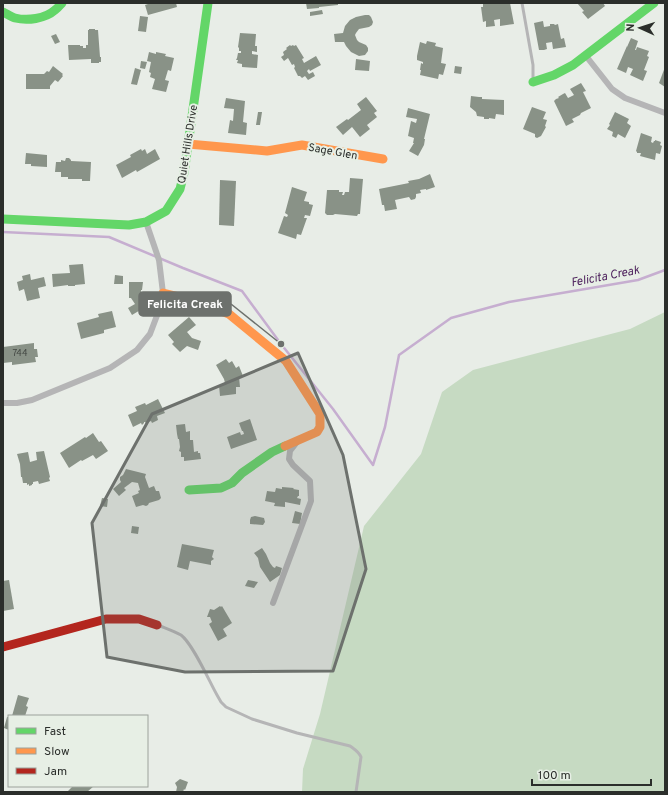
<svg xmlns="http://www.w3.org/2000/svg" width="668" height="795" font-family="Overpass,sans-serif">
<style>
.green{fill:#c6dac2}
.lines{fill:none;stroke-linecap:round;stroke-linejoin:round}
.stream{stroke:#c6aed0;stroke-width:2.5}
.building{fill:#899287}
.lane{stroke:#b5b5b6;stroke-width:3}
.street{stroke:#b5b5b6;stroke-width:6}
.fast{stroke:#63d668;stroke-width:9}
.slow{stroke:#ff974d;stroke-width:9}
.jam{stroke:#b3261e;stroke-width:9}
.marked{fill:#6d716d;fill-opacity:0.2;stroke:#6d716d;stroke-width:3;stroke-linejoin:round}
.labels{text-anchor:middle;stroke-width:4;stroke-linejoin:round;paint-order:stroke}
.number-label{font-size:9px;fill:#424742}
.street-label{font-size:11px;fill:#2b2e2b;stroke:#e7efe5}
.water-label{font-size:12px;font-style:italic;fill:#4a1c5a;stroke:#e7efe5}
.leader{fill:none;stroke:#6d716d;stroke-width:1.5}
.callout-dot{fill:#6d716d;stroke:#e7efe5;stroke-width:1.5}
.callout{fill:#6d716d;stroke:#6d716d;stroke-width:1.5}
.callout-label{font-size:12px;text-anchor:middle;font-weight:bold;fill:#fff}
</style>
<rect width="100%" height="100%" fill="#e8ede7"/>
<polygon class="green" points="665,312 665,792 302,792 303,769 320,714 364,526 421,454 442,392 473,370 630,329"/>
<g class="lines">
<polyline class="stream" points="3,232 109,237 183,268 242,291 281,344 333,409 373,465 385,427 399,355 451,318 509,302 638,280 665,270"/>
</g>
<g class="building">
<polygon points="151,3 176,3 177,7 148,15 145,5"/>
<polygon points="306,3 338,3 338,5 319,7 319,8 307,9"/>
<polygon points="483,3 510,3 514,24 500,26 500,19 494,20 495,26 486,27 486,21 483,22 481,7 483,7"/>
<polygon points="577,3 603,3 605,6 588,19 582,12 584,11"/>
<polygon points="322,10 323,14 310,16 310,12"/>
<polygon points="365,15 369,15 371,17 373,22 372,25 369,27 359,29 356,33 355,35 357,40 359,42 366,45 368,48 368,51 365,55 359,56 351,52 346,46 344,42 335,42 334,34 343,33 345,26 350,20 356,17"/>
<polygon points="140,16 148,17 146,32 138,31"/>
<polygon points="543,21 544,27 550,26 550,24 554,24 555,25 558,24 561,39 564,38 566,47 553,49 552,42 546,43 547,49 544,50 539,50 534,23"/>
<polygon points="89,29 95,29 95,30 98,30 100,57 101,57 101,62 99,62 99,63 91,63 91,59 69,60 68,45 80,45 80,46 83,46 83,48 86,48 86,45 88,45 88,30 89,30"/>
<polygon points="240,33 256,34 255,46 257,46 257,52 252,51 252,54 258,55 257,68 242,67 242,64 237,63 238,60 236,60 237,58 238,53 241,53 241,51 239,51 239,48 238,47"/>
<polygon points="56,34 60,42 55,44 51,36"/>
<polygon points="631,38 638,41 635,50 636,50 637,47 649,51 647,56 649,57 644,70 647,71 643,81 630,75 633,69 628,67 626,73 617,69 627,46 627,47"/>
<polygon points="427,41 436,43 435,46 443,48 441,63 446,64 443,75 439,74 438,79 420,75 421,70 420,70 421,63 423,64 423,62 417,60 417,56 420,42 426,44"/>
<polygon points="290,45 291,46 293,45 294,46 296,45 304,58 302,59 304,63 316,56 321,65 310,71 309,69 307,71 309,74 313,72 315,76 308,80 305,76 302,78 300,76 298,76 294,68 295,67 294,64 292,65 288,58 284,61 281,57 284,55 283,52 287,49 286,48"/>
<polygon points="149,52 156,54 156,52 166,54 165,56 174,58 171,71 168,70 165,80 169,81 166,92 152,89 155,79 150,77 151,73 149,72 151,62 147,61"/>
<polygon points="356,59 370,61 369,71 355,70"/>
<polygon points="141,61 147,62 145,69 140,68"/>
<polygon points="53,66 63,74 62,75 63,76 58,82 55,80 50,86 50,89 26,89 26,74 44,74 47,71 49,72"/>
<polygon points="455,66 462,67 461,74 454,73"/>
<polygon points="665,67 665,87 659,83"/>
<polygon points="135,68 141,70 137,85 131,84"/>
<polygon points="581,83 586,91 583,92 591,108 581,113 580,115 572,119 574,122 566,126 554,101 556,99 559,98 558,97 563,94 565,93 568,98 574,95 570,89"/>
<polygon points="471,96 479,97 482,97 482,99 504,100 504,115 496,114 495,119 489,118 489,119 484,119 484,117 477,116 476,112 470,107"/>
<polygon points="366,97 377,111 374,113 377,117 367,125 370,129 360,137 352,127 343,135 336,127 347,119 348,120 361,110 357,104"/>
<polygon points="226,98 245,101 243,122 247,123 246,135 228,133 230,120 233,121 234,109 224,108"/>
<polygon points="532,107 546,112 543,119 547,120 545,126 546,127 541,136 537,138 535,137 535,134 523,129"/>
<polygon points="408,108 430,114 424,139 425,139 424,145 418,156 409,151 414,143 413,143 414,138 408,136 411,121 416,123 417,119 406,117"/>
<polygon points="258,112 262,112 260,125 256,125"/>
<polygon points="615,112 629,119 627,123 631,126 625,138 618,134 616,138 612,136 613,132 607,129 610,125 609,124"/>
<polygon points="641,133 652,137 651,142 653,143 654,141 655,141 655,140 661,142 660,145 662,146 660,154 656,153 655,160 640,156 641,153 637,153 637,152 636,151"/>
<polygon points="141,149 142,151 145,149 147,154 155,149 160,159 137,172 136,170 122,178 116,165 131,157 130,155"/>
<polygon points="26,153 47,155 47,167 31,166 31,164 25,164"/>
<polygon points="66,158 69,158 71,160 71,161 91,162 90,181 82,181 82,179 68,179 68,177 61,177 61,172 55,172 56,162 61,162 61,160 65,161"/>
<polygon points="430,174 435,187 426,190 426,189 420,190 421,193 416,194 416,197 415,199 411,200 409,197 395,200 397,209 385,211 384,205 382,205 379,189 409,183 408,181 419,179"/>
<polygon points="350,178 363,179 360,214 358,214 357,216 335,214 333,215 327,215 325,213 327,190 339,190 339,192 343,192 342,195 344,195 345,192 349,192"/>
<polygon points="220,180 236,181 234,226 219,225"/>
<polygon points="292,187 307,192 304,201 309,202 309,204 313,205 310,216 305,215 304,218 307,218 301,235 297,234 296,239 278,233 284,216 287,217 288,215 285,213"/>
<polygon points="83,264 85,284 75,285 75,286 68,286 68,285 53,287 52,274 70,273 69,265"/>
<polygon points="30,274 31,280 44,277 46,286 38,288 40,298 27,301 24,289 19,291 17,282 23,280 22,276"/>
<polygon points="115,275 123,276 123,284 114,284"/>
<polygon points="129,282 143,282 142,290 141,290 141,297 147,306 132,315 128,308 135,304 131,298 129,298"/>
<polygon points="112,311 116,327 104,330 104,333 81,339 77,323 99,317 98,314"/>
<polygon points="189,317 196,325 187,332 192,338 201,341 198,350 187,346 180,352 172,344 174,342 168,335"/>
<polygon points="34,343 34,349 37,349 38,357 35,357 36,362 12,365 12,362 3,363 3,347"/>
<polygon points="226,359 229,363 232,361 236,368 239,366 243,376 239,377 240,387 236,387 236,394 220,396 219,385 222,385 222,384 225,383 224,379 216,365"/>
<polygon points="158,399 165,413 157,416 158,420 152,423 151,421 146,423 145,422 144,422 144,423 142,425 141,423 133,427 128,415 137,411 135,407 145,403 146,405"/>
<polygon points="250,419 257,440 231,449 227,437 240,432 241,435 244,434 243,431 242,431 239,423"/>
<polygon points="185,424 186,432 190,431 190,440 193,440 194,452 198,451 198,453 200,453 201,459 184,461 184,457 181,457 181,452 179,451 180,447 179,439 178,439 177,434 176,425"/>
<polygon points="93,433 99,442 101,441 108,451 96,459 93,455 82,461 81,460 69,468 60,453 85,437 86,438"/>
<polygon points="44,451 50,477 49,478 50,481 39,484 38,481 33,482 33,484 32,484 32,485 29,486 29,484 27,485 27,483 23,483 22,477 21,477 20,464 17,454 28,452 30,462 37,460 36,452"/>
<polygon points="126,469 146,474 145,477 149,488 154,486 156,491 159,491 161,498 159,500 149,503 148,505 146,506 143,505 136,507 132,496 139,493 138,491 140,490 138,483 132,482 124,488 126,490 119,496 113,489 121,482 120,480 120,477 123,475"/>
<polygon points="282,487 294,488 293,489 299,490 299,496 298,496 297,498 301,499 300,505 285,502 285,507 274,506 275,503 265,501 267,491 275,492 276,488 282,489"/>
<polygon points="102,498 108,499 107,507 100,506"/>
<polygon points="295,511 302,513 300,524 292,523"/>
<polygon points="255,516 264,518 265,522 263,525 250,524 250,520 251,517"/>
<polygon points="132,526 139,527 138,534 131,533"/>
<polygon points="182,544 214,550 212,557 214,559 211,561 211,565 190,561 188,570 177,567"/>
<polygon points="262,548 266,554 270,563 273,567 275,568 276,566 282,568 280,575 270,582 260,567 258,558 254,553"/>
<polygon points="9,580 14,609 3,611 3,581"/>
<polygon points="248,580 258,582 254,588 245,586"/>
<polygon points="220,606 221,607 222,606 232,623 223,629 227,636 218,641 209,624 212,622 210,617 207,617 210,609 214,610"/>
<polygon points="18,695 29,698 26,706 28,707 25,716 12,716"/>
<polygon points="7,717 9,717 9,730 4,728"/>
<polygon points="180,779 188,782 185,790 184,789 183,792 176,792 177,787 175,783"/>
<polygon points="73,786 94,786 87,792 67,792"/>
</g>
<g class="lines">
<g class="lane">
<polyline points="522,3 533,65 533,80"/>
<path d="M 158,625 C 165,628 174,631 181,635 C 193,644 209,681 217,695 L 221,702 L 226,707 L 252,719 L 297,733 L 350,746 C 354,749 359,752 361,757 L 356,792"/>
</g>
<g class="street">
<polyline points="586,56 612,89 625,98 665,113"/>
<polyline points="3,403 17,403 32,400 110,368 137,350 150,334 161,305 163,293 159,260 146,222"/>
<polyline points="273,603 311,501 310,481 293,465 289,459 290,451 297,442"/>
</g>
<g class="fast">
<path d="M 3,12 C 7,14 11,17 15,18 C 27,21 45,19 55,10 C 58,8 60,5 62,3"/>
<polyline points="533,82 554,75 573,65 654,3"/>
<polyline points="3,219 129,225 146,222 166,211 180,189 184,173 208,3"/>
<polyline points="189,490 221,488 232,483 242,473 272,452 285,446"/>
</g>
<g class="slow">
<polyline points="188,144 267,151 302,145 383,159"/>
<polyline points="163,293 196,301 229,314 286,361 320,414 320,427 317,432 285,446"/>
</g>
<polyline class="jam" points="3,647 106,619 139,619 157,625"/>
</g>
<path class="marked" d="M 298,353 L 343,455 L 366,569 L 333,671 L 185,672 L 107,657 L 92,523 L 152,414 Z"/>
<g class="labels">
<g class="number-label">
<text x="20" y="356">744</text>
</g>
<g class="street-label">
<text transform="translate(187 144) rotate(-81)" y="4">Quiet Hills Drive</text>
<text transform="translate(333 151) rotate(10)" y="4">Sage Glen</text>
</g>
<g class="water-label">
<text transform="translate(605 276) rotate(-11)" y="4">Felicita Creak</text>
</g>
</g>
<path class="leader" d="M281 344L231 304"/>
<circle class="callout-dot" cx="281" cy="344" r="4"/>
<rect class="callout" x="139" y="292" width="92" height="24" rx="4"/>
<g class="callout-label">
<text x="185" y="308">Felicita Creak</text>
</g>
<rect width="668" height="795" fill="none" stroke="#2b2e2b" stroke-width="8"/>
<rect x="8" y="715" width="140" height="72" fill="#e7efe5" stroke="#9ca29b"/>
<rect x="16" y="728" width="20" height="6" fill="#63d668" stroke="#9ca29b"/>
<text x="44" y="735" font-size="12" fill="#2b2e2b">Fast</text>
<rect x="16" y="748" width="20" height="6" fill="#ff974d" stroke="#9ca29b"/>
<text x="44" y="755" font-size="12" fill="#2b2e2b">Slow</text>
<rect x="16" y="768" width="20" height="6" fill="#b3261e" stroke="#9ca29b"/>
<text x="44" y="775" font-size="12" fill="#2b2e2b">Jam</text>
<g transform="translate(640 28) rotate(273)" stroke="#e7efe5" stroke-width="3" paint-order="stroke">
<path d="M0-3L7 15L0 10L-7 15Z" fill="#2b2e2b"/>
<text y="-6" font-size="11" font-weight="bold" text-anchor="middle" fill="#2b2e2b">N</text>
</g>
<path d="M532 779v6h119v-6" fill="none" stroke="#2b2e2b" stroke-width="2"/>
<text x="538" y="779" font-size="12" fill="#2b2e2b" stroke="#e7efe5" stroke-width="3" paint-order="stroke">100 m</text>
</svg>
